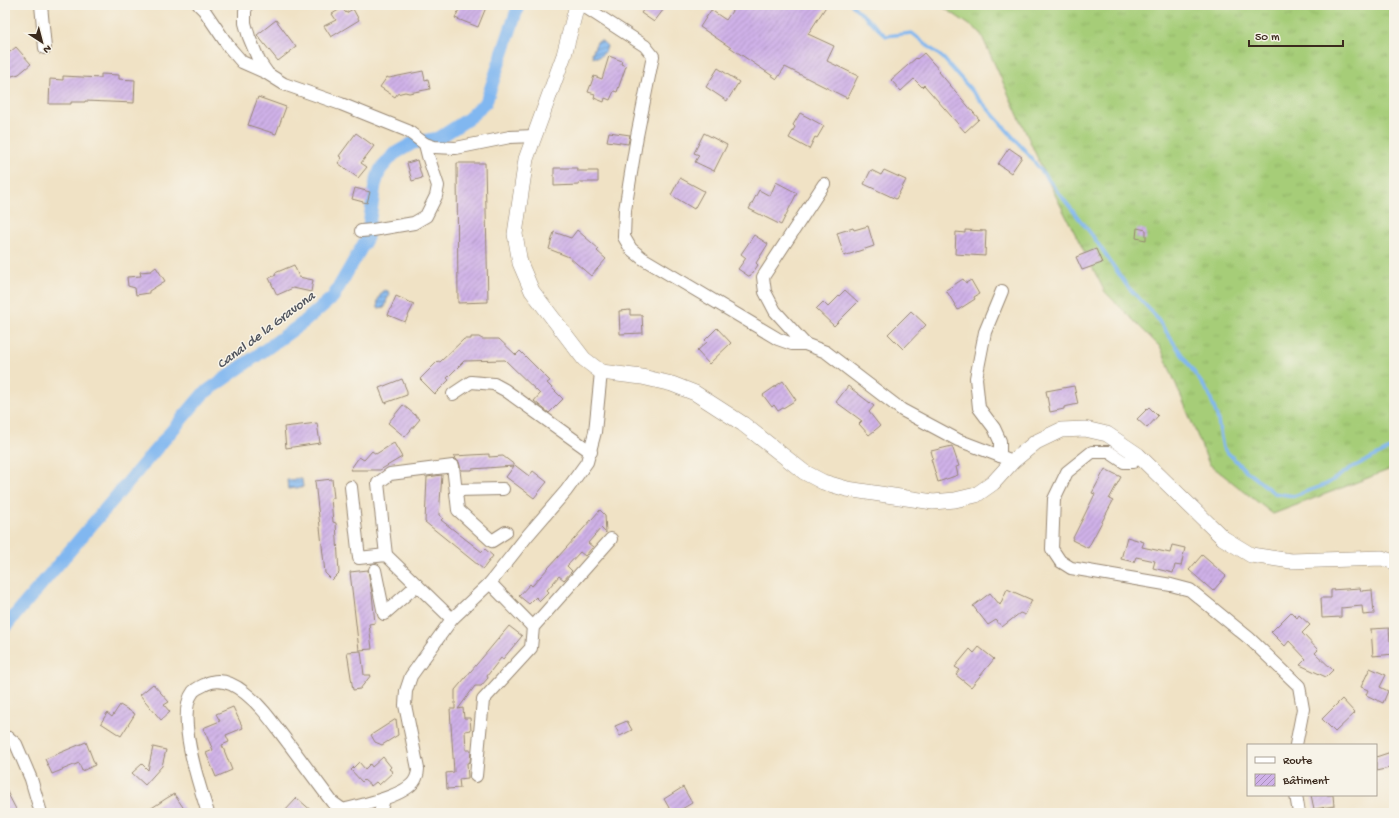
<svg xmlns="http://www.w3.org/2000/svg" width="1399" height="818" font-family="'Gochi Hand',sans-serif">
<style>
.grass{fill:url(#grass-tufts);stroke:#707c4b}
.water{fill:url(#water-rules);stroke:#5e7087}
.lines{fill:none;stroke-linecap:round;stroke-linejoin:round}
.stream{stroke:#81b7f0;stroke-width:3.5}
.canal{stroke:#81b7f0;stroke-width:13}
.building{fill:url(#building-hatch)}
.minor-casing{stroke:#968672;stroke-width:14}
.tertiary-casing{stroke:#968672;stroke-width:16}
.minor{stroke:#fff;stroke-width:12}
.tertiary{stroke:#fff;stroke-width:15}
.labels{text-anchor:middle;stroke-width:3;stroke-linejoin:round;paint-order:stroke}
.water-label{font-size:14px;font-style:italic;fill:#50545d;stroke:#f7f3e8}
</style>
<defs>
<pattern id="grass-tufts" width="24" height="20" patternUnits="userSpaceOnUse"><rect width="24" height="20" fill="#a6cd78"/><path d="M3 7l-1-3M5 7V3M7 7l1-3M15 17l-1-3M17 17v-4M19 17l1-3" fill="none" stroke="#90b067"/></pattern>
<pattern id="water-rules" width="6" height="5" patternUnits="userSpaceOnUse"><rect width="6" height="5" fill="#81b7f0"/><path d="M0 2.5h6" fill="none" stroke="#6b95c2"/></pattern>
<pattern id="building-hatch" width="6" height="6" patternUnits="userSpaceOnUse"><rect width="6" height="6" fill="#cfb1e8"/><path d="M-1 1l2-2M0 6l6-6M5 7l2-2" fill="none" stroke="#a990bb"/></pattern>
</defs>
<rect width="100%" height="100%" fill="#f7f3e8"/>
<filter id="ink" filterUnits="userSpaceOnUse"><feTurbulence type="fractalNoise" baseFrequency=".025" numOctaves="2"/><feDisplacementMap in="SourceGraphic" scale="8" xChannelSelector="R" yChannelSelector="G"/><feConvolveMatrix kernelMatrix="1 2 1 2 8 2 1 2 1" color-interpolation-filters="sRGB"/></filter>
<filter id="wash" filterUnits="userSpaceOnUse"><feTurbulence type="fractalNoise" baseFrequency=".012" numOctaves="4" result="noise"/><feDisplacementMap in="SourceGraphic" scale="16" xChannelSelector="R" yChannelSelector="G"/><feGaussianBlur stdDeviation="0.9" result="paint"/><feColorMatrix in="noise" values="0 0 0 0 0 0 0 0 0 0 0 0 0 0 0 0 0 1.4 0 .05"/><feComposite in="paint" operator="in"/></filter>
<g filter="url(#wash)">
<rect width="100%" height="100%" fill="#f0e2c5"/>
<polygon class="grass" points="940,5 1394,5 1394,468 1273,514 1209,464 1161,348 1105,292 1048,181 980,32"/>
<g class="water">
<path d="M 600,41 L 602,41 L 607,46 C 606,52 603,54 599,57 L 593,57 L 592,53 L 597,42 Z"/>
<path d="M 385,290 L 388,291 L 390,295 L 387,299 L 385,307 L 378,308 C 376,302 380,293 385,290 Z"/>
<polygon points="302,479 303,487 288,489 287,480"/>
</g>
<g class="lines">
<polyline class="stream" points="852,5 886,36 912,33 943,58 1028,154 1092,235 1127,286 1154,314 1209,394 1217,416 1223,448 1244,469 1274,493 1294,496 1327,484 1351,468 1394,447"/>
<polyline class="canal" points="5,627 203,394 304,322 333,297 367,238 375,185 380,170 394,154 413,143 439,138 468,119 486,102 517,10 517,5"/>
</g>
<g id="blocks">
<g class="building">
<polygon points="461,5 487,5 478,27 455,18"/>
<polygon points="647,5 667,5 654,22 641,13"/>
<polygon points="736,5 827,5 808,34 834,46 827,61 858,76 847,98 785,67 777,79 700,27 711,10 726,20"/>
<polygon points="342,8 346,13 353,9 359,20 331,37 324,26 336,20 332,14"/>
<polygon points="276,20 296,47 278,61 257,35"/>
<polygon points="16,47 31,64 19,74 5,78 5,56"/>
<polygon points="924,53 940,71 939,72 979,119 965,132 924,85 922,87 914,79 901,91 891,80 916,58 917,59"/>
<polygon points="609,56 622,61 621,64 626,66 617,92 614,91 610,100 605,98 604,102 594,98 595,94 588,92 594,76 602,79"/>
<polygon points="718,68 739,82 727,101 706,87"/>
<polygon points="423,71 425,80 428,79 430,89 409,93 405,92 397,94 395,97 380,87 387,77 389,78"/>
<polygon points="101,74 119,75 119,79 135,80 134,103 85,101 85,102 71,102 71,104 49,104 50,79 63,80 63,76 101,78"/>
<polygon points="258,97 286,107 276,134 248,125"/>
<polygon points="800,113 824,126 817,138 815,137 809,149 789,138 795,127 793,125"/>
<polygon points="609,132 630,135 628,144 607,141"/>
<polygon points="356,133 374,146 361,163 367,167 358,178 338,163 342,158 339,156"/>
<polygon points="704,133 727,145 714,171 695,162 699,155 694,153"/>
<polygon points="1009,148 1022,157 1011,173 998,164"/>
<polygon points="417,160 422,178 412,181 407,163"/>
<polygon points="457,163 485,163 488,302 458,303"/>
<polygon points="554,168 577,168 577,171 598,171 598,182 579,182 579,185 554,186"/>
<polygon points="871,170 881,175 884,170 906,180 896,199 864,184"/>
<polygon points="680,178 704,191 694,209 671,195"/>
<polygon points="776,182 797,193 781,225 749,209 759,190 770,196"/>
<polygon points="355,188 370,192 367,203 352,199"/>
<polygon points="868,226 874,246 844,256 837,233 853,228 854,230"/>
<polygon points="1137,228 1146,230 1146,240 1136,238"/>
<polygon points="577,230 599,249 597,251 606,259 591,276 569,257 549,249 554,232 571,238"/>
<polygon points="965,230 986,231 985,256 955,254 956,232 965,233"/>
<polygon points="754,235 768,244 756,263 758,265 750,277 738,269 746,258 741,254"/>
<polygon points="1096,249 1102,263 1082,270 1076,257"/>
<polygon points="294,265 299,277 313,280 311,292 293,288 277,295 269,278 276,275 275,273"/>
<polygon points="156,267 165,281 149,291 149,293 136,295 135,288 128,286 127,277 141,276 140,272 151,271"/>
<polygon points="963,279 966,283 971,280 979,294 974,297 975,299 958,310 946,290"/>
<polygon points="845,290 858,302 834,326 816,309 823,302 828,307"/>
<polygon points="396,296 414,304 405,322 388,315"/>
<polygon points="630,310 630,315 642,315 643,333 620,334 619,311"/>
<polygon points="911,311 926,325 903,349 888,334"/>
<polygon points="717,328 731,343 709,364 697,351 707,342 705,340"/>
<polygon points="471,337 479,337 482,339 499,339 516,355 520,351 550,381 547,383 563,399 549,413 534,401 540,394 505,360 464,361 447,378 449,380 435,394 420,379 438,361 440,362 464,339 471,339"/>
<polygon points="402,379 407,391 407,395 385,403 379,388"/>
<polygon points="783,381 796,400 778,411 774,405 772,407 763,395"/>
<polygon points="848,386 874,406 869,412 880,426 869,435 859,424 862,421 836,402"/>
<polygon points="1074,386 1078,404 1064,407 1064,409 1050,412 1046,391"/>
<polygon points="403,405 420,419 405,437 388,423"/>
<polygon points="1149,407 1158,416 1147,428 1137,419"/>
<polygon points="317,423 320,443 286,448 284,427"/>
<polygon points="394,443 402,457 380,470 350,470 359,457 364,460 372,451 376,454"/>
<polygon points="952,446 959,466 956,467 958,475 938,482 931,459 933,458 931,451"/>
<polygon points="489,454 489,457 503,456 529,476 533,471 547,482 534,498 506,477 514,466 472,469 472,470 461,470 459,462 455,459 454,456"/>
<polygon points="1105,469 1121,477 1109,499 1113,501 1088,548 1072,540 1095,494 1092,493"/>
<polygon points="442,475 439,515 443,518 441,520 482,552 485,549 493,556 483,569 425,522 427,477"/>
<polygon points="332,479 334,498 331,498 333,522 336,523 339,573 332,580 325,573 315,481"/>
<polygon points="600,510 605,515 606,533 601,528 588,543 593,547 585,556 580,552 567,566 572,571 564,580 559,576 547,590 549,592 540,601 536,597 529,604 519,596 530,584 532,586"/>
<polygon points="1127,537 1144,542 1142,547 1170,553 1172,545 1185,548 1181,566 1175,565 1173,573 1153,568 1155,561 1136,557 1134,562 1121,559"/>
<polygon points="1202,555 1226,576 1213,591 1189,570"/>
<polygon points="368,570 372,594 375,623 369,624 372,649 359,650 350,572"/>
<polygon points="1360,588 1361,591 1372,590 1374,614 1363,615 1362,606 1341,608 1341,617 1322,618 1321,598 1331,598 1331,590"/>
<polygon points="1007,589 1032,600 1025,615 1020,613 1002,627 996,620 988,625 973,606 990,593 1000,605"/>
<polygon points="1291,612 1297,618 1299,615 1310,625 1302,633 1318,650 1315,653 1333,670 1326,677 1300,665 1306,659 1289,641 1285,646 1271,632"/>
<polygon points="509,626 522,636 503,659 501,658 487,676 488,678 481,686 475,686 458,709 463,708 464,718 470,718 471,730 465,731 466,750 471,750 470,762 467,763 468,778 459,779 460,788 447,789 446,773 454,772 450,709 455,709 455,690"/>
<polygon points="1389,628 1390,641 1394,641 1394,654 1373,656 1371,629"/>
<polygon points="979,647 994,659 971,687 956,675 960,670 955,667 970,649 974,653"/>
<polygon points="361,651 364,675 371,675 360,689 353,690 347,652"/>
<polygon points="1370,668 1386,675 1380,687 1388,691 1383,703 1366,695 1368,690 1361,687"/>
<polygon points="153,684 169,702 164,705 170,712 161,720 140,695"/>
<polygon points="1342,699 1355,713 1335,732 1322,719"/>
<polygon points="120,705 135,714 121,736 101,723 107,713 112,717"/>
<polygon points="233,707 243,728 226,735 229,742 222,745 232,770 216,777 206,753 213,750 203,728 220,721 216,714"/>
<polygon points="396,719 398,735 382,745 375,742 371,735"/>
<polygon points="627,721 632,730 620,736 615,726"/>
<polygon points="86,742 95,765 82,771 79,763 52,774 45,759"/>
<polygon points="153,747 166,750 162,766 145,785 132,773 142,764 148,770"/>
<polygon points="1394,751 1394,767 1376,771 1376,757"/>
<polygon points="383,757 391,767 389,769 393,772 379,785 376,782 371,786 364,780 362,782 351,770 359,762 365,769 370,764 372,767"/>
<polygon points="683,787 692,803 675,813 672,813 664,799"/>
<polygon points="5,788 18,813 5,813"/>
<polygon points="174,794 187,813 144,813 167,798"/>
<polygon points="1311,795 1333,795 1334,806 1314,809"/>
<polygon points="297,798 314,813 283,813"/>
</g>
</g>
</g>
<g filter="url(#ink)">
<use href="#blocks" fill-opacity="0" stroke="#968672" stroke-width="1"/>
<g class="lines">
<defs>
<g id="minor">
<polyline points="41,5 45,48"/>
<polyline points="199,5 204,10 229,47 242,62 267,73"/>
<polyline points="247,5 245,11 245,23 249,37 259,61 268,74 284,84 341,104 408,131 425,144 434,147 456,148 510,137 534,136"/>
<polyline points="582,5 645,46 653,56 637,136 625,210 624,237 631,249 642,258 778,339 792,344 805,344 826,352 902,410 958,440 1013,461"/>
<polyline points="361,231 373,230 414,223 426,216 436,196 438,186 428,156 425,144"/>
<polyline points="805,344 775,311 765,292 763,277 824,184"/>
<polyline points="453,394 471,382 494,384 505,390 591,452"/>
<polyline points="1138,455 1133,462 1124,462 1109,452 1092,452 1067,472 1054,499 1052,549 1060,561 1071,568 1171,585 1190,590 1250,639 1299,686 1303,709 1296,745"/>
<polyline points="1000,456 1000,441 994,428 979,408 976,378 985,332 1002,291"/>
<polyline points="351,487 359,558 386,555 452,619"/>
<polyline points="456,490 503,489"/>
<polyline points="386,555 378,483 390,474 453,466 458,510 492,541 506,532"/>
<polyline points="375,570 384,614 417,585"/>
<polyline points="490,583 533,627"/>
<polyline points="5,737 9,738 16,744 31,779 41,813"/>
<polyline points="476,776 483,700 531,648 533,627 611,539"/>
<polyline points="1296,795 1299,813"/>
<path d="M 208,813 C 200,788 175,715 193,692 C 195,689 202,686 206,684 C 220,677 234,684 245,693 C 263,707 275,726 289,744 C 303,763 318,783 332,802 L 343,810 C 360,805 409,796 416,778 C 417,776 418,772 418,769 L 405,705 L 406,691 L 411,676 L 452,619 L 490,583 L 528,535 L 566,491 L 587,462 L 595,432 L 601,372"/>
<polyline points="380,813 384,799"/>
</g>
<polyline id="tertiary" points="577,5 564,55 526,159 515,234 520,263 532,291 584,359 601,372 642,377 672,384 695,393 743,424 804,472 823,482 847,489 933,502 955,500 976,495 993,483 1013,461 1036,442 1061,430 1085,429 1107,434 1138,455 1223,538 1251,555 1291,561 1382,558 1394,562"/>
</defs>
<use href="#minor" class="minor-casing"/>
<use href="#tertiary" class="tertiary-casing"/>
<use href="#minor" class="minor"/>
<use href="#tertiary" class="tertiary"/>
</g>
</g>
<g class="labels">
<g class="water-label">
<text transform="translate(265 329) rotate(-37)" y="5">Canal de la Gravona</text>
</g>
</g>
<rect width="1399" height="818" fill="none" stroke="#f7f3e8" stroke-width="20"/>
<rect x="1247" y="744" width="130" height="52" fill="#f7f3e8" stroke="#aca397"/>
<rect x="1255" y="757" width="20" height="6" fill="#ffffff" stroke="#aca397"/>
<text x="1283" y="764" font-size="12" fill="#3b2a1e">Route</text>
<rect x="1255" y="774" width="20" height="12" fill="url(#building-hatch)" stroke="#aca397"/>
<text x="1283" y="784" font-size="12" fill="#3b2a1e">Bâtiment</text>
<g transform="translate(42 42) rotate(144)" stroke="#f7f3e8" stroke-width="3" paint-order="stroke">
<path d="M0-3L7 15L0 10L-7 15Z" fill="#3b2a1e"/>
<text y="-6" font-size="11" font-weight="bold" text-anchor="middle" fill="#3b2a1e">N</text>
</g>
<path d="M1249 40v6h94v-6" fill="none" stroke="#3b2a1e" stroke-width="2"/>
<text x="1255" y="40" font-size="12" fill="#3b2a1e" stroke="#f7f3e8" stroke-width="3" paint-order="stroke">50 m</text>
</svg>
